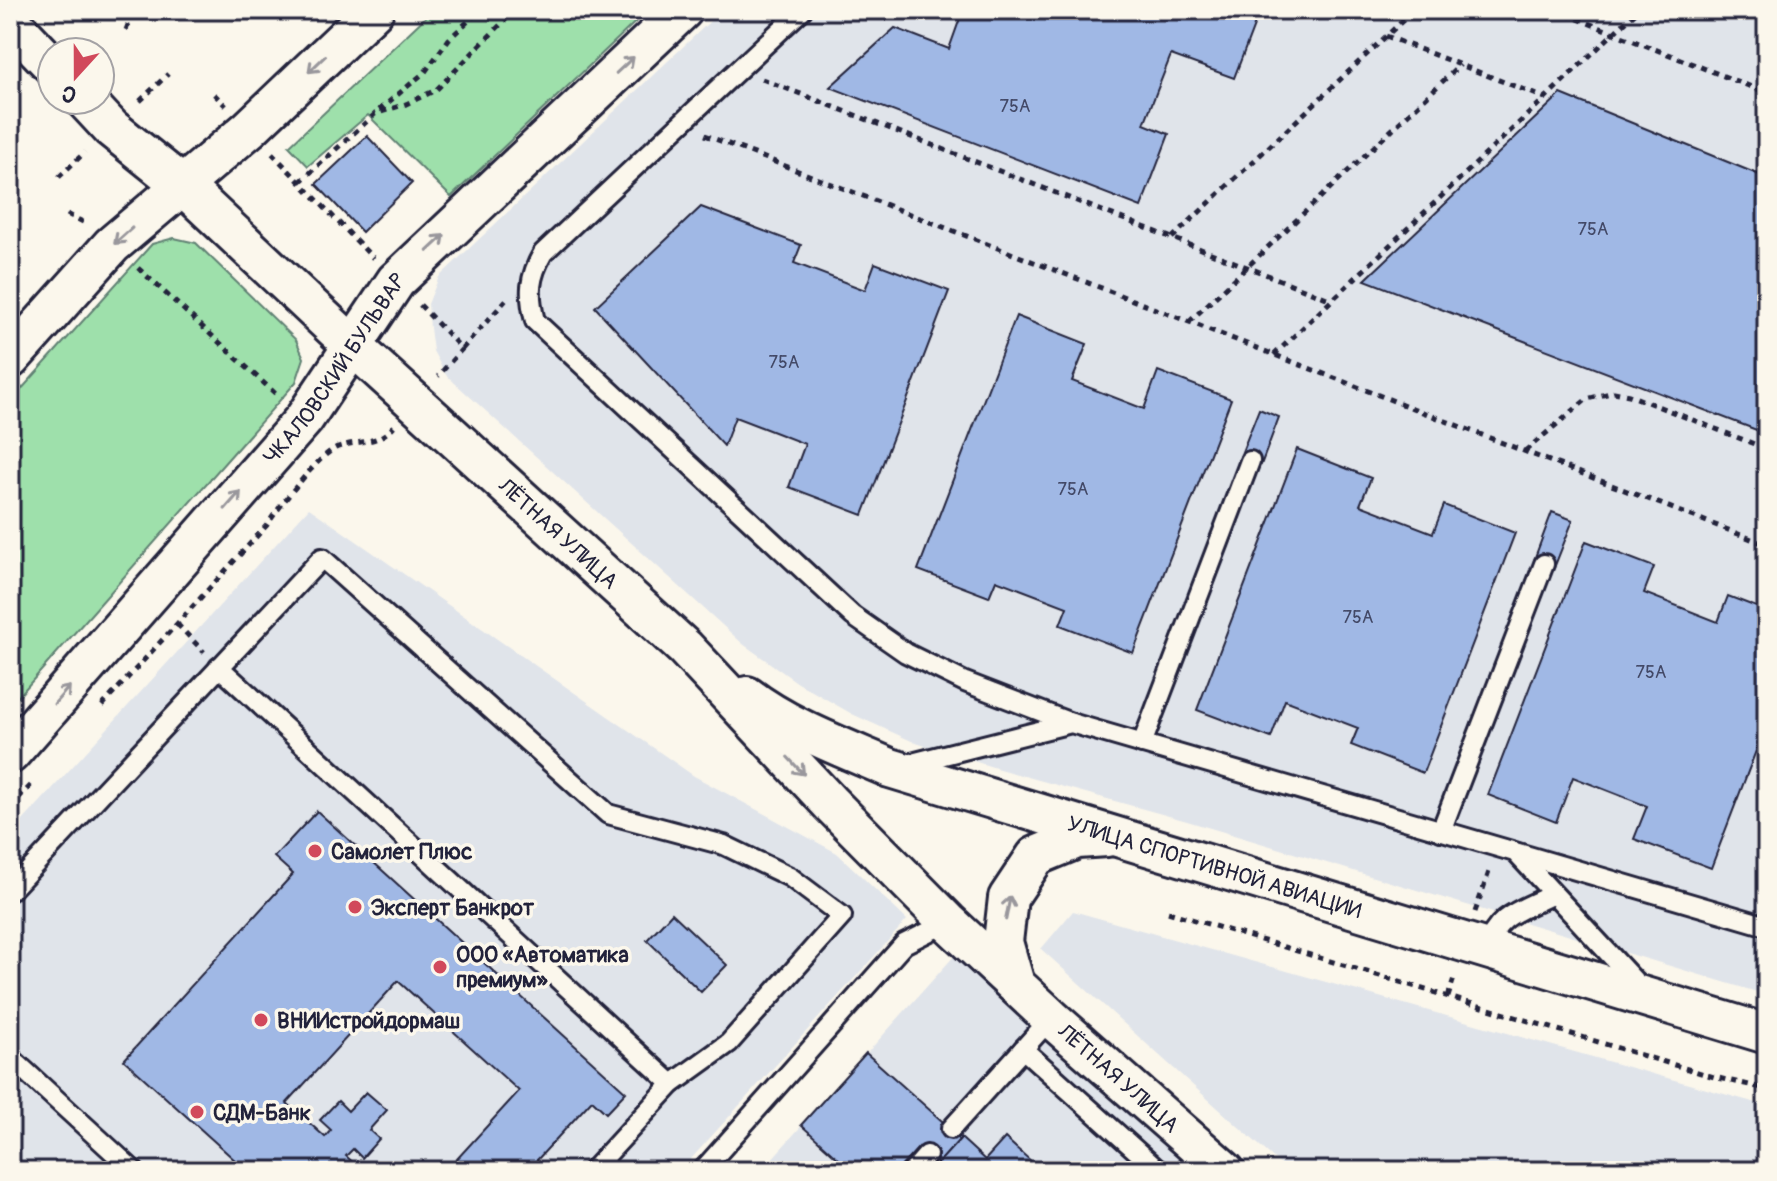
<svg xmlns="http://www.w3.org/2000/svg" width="1777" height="1181" font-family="Pangolin,sans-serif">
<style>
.built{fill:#e0e4ea}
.green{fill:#9ee0ab;stroke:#608173;stroke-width:2}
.building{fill:#a0b8e5;stroke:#22223b;stroke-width:2}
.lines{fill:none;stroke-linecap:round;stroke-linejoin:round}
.lane-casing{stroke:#22223b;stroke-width:24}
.street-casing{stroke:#22223b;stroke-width:44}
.path{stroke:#22223b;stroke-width:5;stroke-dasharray:6 6;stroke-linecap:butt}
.lane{stroke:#fbf7ec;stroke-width:18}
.street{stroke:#fbf7ec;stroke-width:38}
.oneway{stroke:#99979c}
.poi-dot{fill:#d1495b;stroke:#fbf7ec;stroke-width:3}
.labels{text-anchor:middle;stroke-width:7;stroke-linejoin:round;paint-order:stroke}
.number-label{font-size:18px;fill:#424866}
.street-label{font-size:22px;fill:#22223b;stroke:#fbf7ec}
.poi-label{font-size:22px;font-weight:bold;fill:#22223b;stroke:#fbf7ec;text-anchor:start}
</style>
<rect width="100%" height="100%" fill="#fbf7ec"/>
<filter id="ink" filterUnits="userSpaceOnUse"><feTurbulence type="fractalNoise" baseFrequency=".0125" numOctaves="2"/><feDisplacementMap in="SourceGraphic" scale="16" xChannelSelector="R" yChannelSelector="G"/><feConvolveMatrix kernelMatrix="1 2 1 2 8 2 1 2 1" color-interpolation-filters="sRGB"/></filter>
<g filter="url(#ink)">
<g class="built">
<polygon points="722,10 1767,10 1767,995 1187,821 999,769 916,743 852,714 798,683 743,644 446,375 433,351 430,328 428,304 439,277"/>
<polygon points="309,508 694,776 837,853 907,920 680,1171 17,1171 10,1164 10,835"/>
<polygon points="1073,911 1767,1106 1767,1171 1288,1171 1041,949"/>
<polygon points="956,954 1197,1171 761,1171"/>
</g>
<g class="green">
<polygon points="433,10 648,10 451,197 368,115 308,166 289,146"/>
<polygon points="174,238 196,243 296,340 304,358 296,382 10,706 10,402 152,244"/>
</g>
<g class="building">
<polygon points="963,10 1260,10 1234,78 1171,55 1144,124 1169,134 1141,207 830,87 895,28 949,49"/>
<polygon points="1561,94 1767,178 1767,434 1365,280"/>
<polygon points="367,136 412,183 362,232 316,184"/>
<polygon points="701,207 801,245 794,263 865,290 875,263 949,291 863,515 789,487 805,444 735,417 724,446 595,307"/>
<polygon points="1016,316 1087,344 1072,381 1144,409 1158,371 1231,399 1133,653 1060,625 1067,607 996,580 989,597 918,570"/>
<polygon points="1259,409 1279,417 1261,465 1240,457"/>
<polygon points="1297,449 1371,478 1360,505 1433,533 1444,505 1515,533 1423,773 1351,745 1358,728 1285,700 1271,738 1197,710"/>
<polygon points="1552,512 1573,520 1554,568 1534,560"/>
<polygon points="1586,541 1654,567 1644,593 1718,622 1728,596 1767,611 1767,722 1711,868 1634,839 1647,806 1573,777 1556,822 1488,795"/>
<polygon points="317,811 626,1092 606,1113 592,1100 527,1171 446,1171 519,1091 398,981 287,1103 325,1137 331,1130 320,1120 338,1101 348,1111 366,1092 387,1110 369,1130 379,1139 362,1158 353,1149 346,1156 362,1171 247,1171 124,1060 293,874 274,857"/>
<polygon points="672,913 727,965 701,992 647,940"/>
<polygon points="866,1053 961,1138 938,1164 919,1147 897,1171 852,1171 801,1125"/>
<polygon points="961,1138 985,1160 1005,1138 1042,1171 931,1171"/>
</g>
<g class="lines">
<defs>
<g id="lane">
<path d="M 802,10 L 543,253 C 529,277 528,294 535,321 L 853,616 L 906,653 L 965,682 L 1071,723"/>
<polyline points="219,667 672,1084"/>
<polyline points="1142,744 1250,461"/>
<polyline points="904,765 1071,723 1515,852 1640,987"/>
<polyline points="1441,831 1544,564"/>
<polyline points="1518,853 1767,926"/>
<polyline points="10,891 322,558 608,814 724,845 790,877 842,916 729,1043 672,1084 592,1171"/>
<path d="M 1486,950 C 1496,914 1522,910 1553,894"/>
<polyline points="1023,1049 1159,1171"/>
<polyline points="10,1057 134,1171"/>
<polyline points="951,1129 1051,1018"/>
<polyline points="702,1171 904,944 948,922"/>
<polyline points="913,1171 927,1155"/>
</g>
<g id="street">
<polyline points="10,21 52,65"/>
<path id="s1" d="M 85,100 L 111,128 L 182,185 L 354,347 L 685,648 L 831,804 L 948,922 L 1051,1018 L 1225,1171"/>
<polyline points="10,359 112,245 249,129 374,10"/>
<path id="s2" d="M 747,696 C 789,728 842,747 890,768 L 1767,1034"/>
<path id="s3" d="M 10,754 L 304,419 L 396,281 L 683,10"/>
<polyline points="1015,984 1003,942 1008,898 1036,856 1077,839 1107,837"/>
</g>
</defs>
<use href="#lane" class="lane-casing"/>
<use href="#street" class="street-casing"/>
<g class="path">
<polyline points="1555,10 1767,93"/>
<polyline points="126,30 134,10"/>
<polyline points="1386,36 1545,98"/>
<polyline points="762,79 1332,300"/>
<polyline points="214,94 226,106"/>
<polyline points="140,101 168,74"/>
<polyline points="379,110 425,72 449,39 480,10"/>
<polyline points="705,135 1767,545"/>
<polyline points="272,153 373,258"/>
<polyline points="59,177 85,152"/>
<polyline points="300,182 375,114 406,104 436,90 515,10"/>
<polyline points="67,214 87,224"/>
<polyline points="1172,238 1414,10"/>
<polyline points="138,268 278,396"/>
<polyline points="420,305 462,349 438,376"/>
<polyline points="1189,322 1460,65"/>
<polyline points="462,349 507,299"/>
<polyline points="1274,355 1638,10"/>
<polyline points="1525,451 1587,399 1614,392 1629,395 1767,449"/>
<polyline points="177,624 204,652"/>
<path d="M 102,706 L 267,525 C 278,508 321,452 338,447 C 361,439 376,446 394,426"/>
<polyline points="10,807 34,782"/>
<polyline points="1168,912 1714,1077 1767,1089"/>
<polyline points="1475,912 1490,869"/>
<polyline points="1448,997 1455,975"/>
</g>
<use href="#lane" class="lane"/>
<use href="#street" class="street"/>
</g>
<defs><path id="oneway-shaft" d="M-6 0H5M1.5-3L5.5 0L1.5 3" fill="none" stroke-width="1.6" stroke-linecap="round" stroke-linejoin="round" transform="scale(2)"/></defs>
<g class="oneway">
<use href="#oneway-shaft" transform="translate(317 64) rotate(136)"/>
<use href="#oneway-shaft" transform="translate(625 65) rotate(-43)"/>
<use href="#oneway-shaft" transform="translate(123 236) rotate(138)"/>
<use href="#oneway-shaft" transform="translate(436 243) rotate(-43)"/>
<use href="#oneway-shaft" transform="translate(233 500) rotate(-49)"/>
<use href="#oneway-shaft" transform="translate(62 695) rotate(-49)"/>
<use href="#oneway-shaft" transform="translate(796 766) rotate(47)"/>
<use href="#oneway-shaft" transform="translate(1008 908) rotate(-79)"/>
</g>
</g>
<g class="poi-dot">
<circle cx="315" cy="851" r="8"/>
<circle cx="355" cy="907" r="8"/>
<circle cx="440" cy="967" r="8"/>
<circle cx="261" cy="1020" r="8"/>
<circle cx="197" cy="1112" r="8"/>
</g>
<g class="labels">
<g class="number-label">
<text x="1015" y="112">75А</text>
<text x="1593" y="235">75А</text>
<text x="784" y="368">75А</text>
<text x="1073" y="495">75А</text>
<text x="1358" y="623">75А</text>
<text x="1651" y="678">75А</text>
</g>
<g class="street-label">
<text dy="8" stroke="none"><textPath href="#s3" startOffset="504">ЧКАЛОВСКИЙ БУЛЬВАР</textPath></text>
<text dy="8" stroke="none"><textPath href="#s1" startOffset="642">ЛЁТНАЯ УЛИЦА</textPath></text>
<text dy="8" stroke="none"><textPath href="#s2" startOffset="500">УЛИЦА СПОРТИВНОЙ АВИАЦИИ</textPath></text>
<text dy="8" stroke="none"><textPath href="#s1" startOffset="1424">ЛЁТНАЯ УЛИЦА</textPath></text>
</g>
<g class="poi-label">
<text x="331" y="859">Самолет Плюс</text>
<text x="371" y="915">Эксперт Банкрот</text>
<text x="456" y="962">ООО «Автоматика<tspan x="456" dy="25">премиум»</tspan></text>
<text x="277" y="1028">ВНИИстройдормаш</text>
<text x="213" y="1120">СДМ-Банк</text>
</g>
</g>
<rect width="1777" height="1181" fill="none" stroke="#fbf7ec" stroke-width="40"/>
<rect x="20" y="20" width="1737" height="1141" fill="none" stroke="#22223b" stroke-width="3" filter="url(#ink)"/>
<g transform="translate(76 76) rotate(201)"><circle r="38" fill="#fbf7ec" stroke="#a4a2a5" stroke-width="2"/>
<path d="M0-6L14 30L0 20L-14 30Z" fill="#d1495b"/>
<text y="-12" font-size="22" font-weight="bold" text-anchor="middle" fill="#22223b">С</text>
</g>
</svg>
